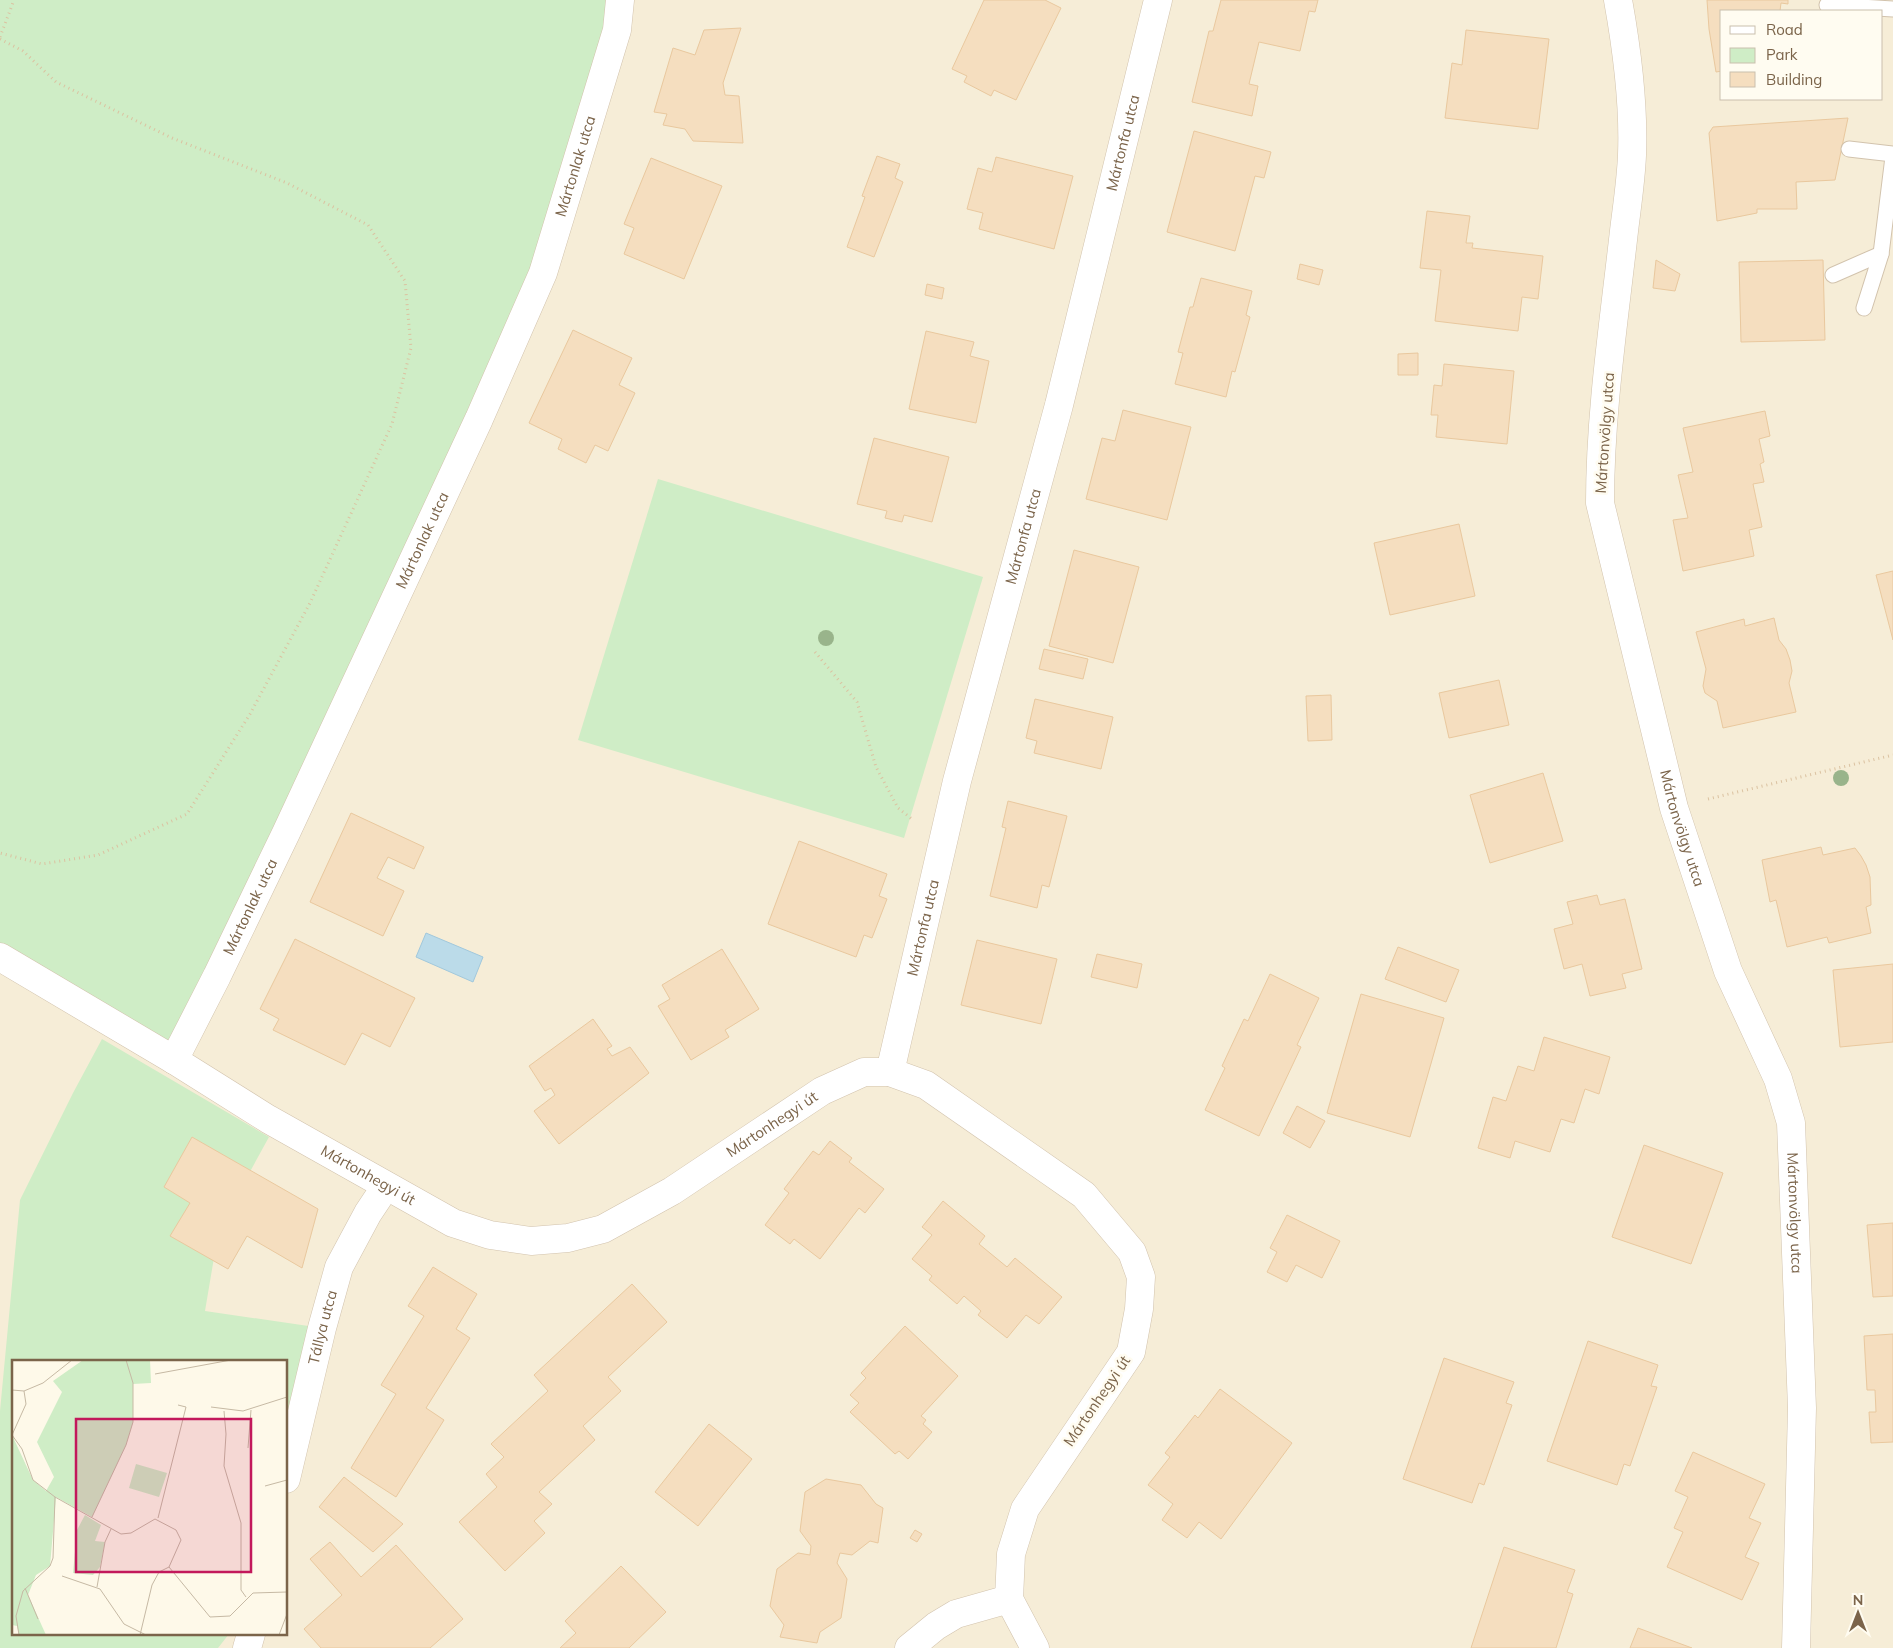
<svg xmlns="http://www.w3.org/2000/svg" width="1893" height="1648" font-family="Mulish,sans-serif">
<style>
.residential{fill:#f6edd7;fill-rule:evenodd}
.green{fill:#cfedc6}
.water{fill:#bbdbe9;stroke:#a1c8dc}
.building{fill:#f5debf;stroke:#e9c89e}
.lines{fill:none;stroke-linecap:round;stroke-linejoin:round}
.service-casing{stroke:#d2c3ad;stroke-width:17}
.minor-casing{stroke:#d2c3ad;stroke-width:29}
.path{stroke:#dbc2a1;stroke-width:3;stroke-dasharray:1 4;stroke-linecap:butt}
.service{stroke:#fff;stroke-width:15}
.minor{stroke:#fff;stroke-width:28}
.tree{fill:#99b48b}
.labels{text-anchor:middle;stroke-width:5;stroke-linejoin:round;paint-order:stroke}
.street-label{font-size:15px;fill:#7b644a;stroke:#fffcf1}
.inset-road{fill:none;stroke:#c6b9a4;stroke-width:1}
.view{fill:#c2185b;fill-opacity:0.15;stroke:#c2185b;stroke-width:2.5}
.inset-edge{fill:none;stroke:#7b644a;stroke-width:2.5}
</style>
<rect width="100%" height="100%" fill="#fef9e9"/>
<path class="residential" d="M 0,0 L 1893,0 L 1893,1648 L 0,1648 ZM 1722,11 L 1882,11 L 1882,99 L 1722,99 ZM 14,1362 L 286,1362 L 286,1634 L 14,1634 Z"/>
<g class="green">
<polygon points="0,0 620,0 543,273 174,1060 0,957"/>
<polygon points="658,479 983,577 904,838 578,740"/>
<polygon points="102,1039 269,1137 219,1228 205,1311 322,1328 286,1479 286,1362 14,1362 14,1634 229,1634 218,1648 0,1648 0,1411 20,1200 73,1093"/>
</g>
<polygon class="water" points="426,933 483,957 473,982 416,957"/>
<g class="building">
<polygon points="984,0 1045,0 1061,8 1016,100 994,90 991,96 964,82 967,76 952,69"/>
<polygon points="1221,0 1318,0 1315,12 1309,11 1300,51 1259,42 1249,84 1258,86 1252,116 1192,102 1209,31 1213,31"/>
<polygon points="1707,0 1788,0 1788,4 1781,3 1780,11 1722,11 1722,71 1716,72 1709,29"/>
<polygon points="741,28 723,83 725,95 739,96 743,143 693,141 685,129 663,125 667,114 654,112 673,48 695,55 704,30"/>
<polygon points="1466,30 1549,39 1538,129 1445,118 1452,63 1462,65"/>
<polygon points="1848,118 1835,180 1796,182 1797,209 1757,209 1757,213 1717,221 1709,133 1713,127"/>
<polygon points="1194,131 1271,152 1264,178 1255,176 1235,251 1167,232"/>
<polygon points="877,156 900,164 895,178 903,182 874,257 847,247 865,197 862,196"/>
<polygon points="996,157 1073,176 1054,249 979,229 983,213 967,209 978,168 992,172"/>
<polygon points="651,158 722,186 684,279 624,254 634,228 624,224"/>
<polygon points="1427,211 1470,216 1466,243 1473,243 1472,248 1543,256 1538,299 1522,297 1518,331 1435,321 1441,270 1420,268"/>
<polygon points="1656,260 1680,274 1675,291 1653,288"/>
<polygon points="1823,260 1825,340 1741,342 1739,262"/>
<polygon points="1300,264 1323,270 1319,285 1297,279"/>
<polygon points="1201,278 1252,291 1246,315 1250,317 1235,372 1232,371 1226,397 1175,384 1183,353 1178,352 1190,307 1193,307"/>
<polygon points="927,284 944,288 942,299 925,295"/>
<polygon points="573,330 632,358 619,385 635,393 608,451 595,445 586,463 558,449 562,439 529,423"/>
<polygon points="926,331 974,342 970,356 989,361 976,423 909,409"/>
<polygon points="1418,353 1418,375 1398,375 1398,354"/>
<polygon points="1444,364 1514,371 1507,444 1436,437 1438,415 1431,415 1434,385 1442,386"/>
<polygon points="1123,410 1191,427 1167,520 1086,499 1102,438 1115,441"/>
<polygon points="1765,411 1770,436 1759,439 1764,462 1760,464 1764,482 1753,484 1762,527 1749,530 1754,556 1683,571 1673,520 1688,518 1678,475 1693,472 1683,428"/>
<polygon points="874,438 949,457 932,522 904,515 902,522 885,518 887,511 857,504"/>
<polygon points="1459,524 1475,596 1390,615 1374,543"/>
<polygon points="1074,550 1139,567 1113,663 1049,646"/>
<polygon points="1893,571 1893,640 1876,575"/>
<polygon points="1774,618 1779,640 1786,649 1790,660 1792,671 1789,683 1796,712 1723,728 1717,701 1705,693 1703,686 1706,669 1696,632 1744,619 1745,626"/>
<polygon points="1044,649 1088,659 1083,679 1039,669"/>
<polygon points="1499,680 1509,725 1449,738 1439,693"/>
<polygon points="1331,695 1332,740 1308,741 1306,696"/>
<polygon points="1035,699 1113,717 1101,769 1034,753 1037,741 1026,738"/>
<polygon points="1543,773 1563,841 1490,863 1470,795"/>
<polygon points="1008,801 1067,816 1049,887 1042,885 1037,908 990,896 1006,828 1002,827"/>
<polygon points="351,813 424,847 414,869 388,857 377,878 404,891 383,936 310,902"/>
<polygon points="799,841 887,874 879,896 887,899 872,938 864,935 856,957 768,924"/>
<polygon points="1821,847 1823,855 1855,848 1861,856 1866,865 1870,877 1871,905 1866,907 1871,933 1829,943 1827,937 1787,947 1776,900 1770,902 1762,860"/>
<polygon points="1597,895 1600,905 1625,899 1642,969 1622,974 1626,988 1590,996 1582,964 1564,969 1554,929 1573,924 1567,902"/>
<polygon points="295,939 415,998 390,1047 362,1033 345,1065 273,1030 279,1019 260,1009"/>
<polygon points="977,940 1057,959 1041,1024 961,1005"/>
<polygon points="1398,947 1459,970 1446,1002 1385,979"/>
<polygon points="722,949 759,1009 725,1030 729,1037 691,1060 658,1006 670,999 662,985"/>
<polygon points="1097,954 1142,964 1137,988 1091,977"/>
<polygon points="1893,964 1893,1042 1840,1047 1833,970"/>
<polygon points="1270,974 1319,998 1297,1045 1301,1047 1259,1136 1205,1110 1225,1068 1222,1066 1244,1019 1248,1021"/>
<polygon points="1361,994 1444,1018 1410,1137 1327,1113"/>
<polygon points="593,1019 612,1046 607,1049 612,1056 630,1047 649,1073 559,1144 534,1111 555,1095 551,1088 545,1091 529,1066"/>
<polygon points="1544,1037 1610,1057 1599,1094 1585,1089 1574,1123 1561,1119 1550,1152 1515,1141 1510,1158 1478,1148 1493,1097 1506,1101 1518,1066 1534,1071"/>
<polygon points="1297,1106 1325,1121 1310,1148 1283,1133"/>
<polygon points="192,1137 318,1209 302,1268 247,1236 228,1269 170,1236 190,1203 164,1187"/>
<polygon points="830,1141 852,1158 849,1162 884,1189 865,1213 859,1208 820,1259 794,1239 790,1244 765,1225 789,1193 784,1189 813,1151 819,1155"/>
<polygon points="1644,1145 1723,1173 1691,1264 1612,1237"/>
<polygon points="943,1201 985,1236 979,1244 1007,1267 1015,1258 1062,1297 1039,1324 1026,1315 1007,1338 978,1315 981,1311 964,1296 957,1304 929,1280 932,1276 912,1259 932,1235 922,1227"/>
<polygon points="1287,1215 1340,1241 1322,1278 1296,1265 1287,1282 1267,1272 1277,1252 1270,1248"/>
<polygon points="1893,1223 1893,1296 1873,1297 1867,1225"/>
<polygon points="433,1267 477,1294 456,1329 470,1338 426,1408 444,1420 396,1497 351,1468 396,1394 381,1385 424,1316 408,1306"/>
<polygon points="632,1284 667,1322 608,1377 621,1391 583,1426 595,1440 539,1492 552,1504 534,1521 545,1533 505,1571 459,1522 497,1487 486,1474 504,1457 491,1444 548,1391 534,1375"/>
<polygon points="905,1326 958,1376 921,1416 926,1420 923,1424 932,1432 908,1459 899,1451 895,1454 850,1412 859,1403 850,1395 866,1378 861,1373"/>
<polygon points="1893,1334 1893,1442 1871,1443 1869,1412 1876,1412 1875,1390 1867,1390 1864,1336"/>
<polygon points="1588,1341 1658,1365 1651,1386 1657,1387 1630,1466 1624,1464 1617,1485 1547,1461"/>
<polygon points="1444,1358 1514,1382 1506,1403 1512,1405 1484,1485 1479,1483 1472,1503 1403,1479"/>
<polygon points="1220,1389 1292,1443 1221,1539 1199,1522 1187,1538 1162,1520 1173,1504 1148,1485 1170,1457 1165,1453 1195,1415 1198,1418"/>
<polygon points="709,1424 752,1459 698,1526 655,1492"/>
<polygon points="1693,1452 1765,1484 1749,1518 1761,1523 1745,1557 1759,1563 1742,1600 1667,1567 1683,1532 1674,1528 1688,1497 1675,1491"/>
<polygon points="344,1477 403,1524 373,1552 319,1507"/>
<polygon points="826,1479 861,1485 876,1504 883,1508 878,1543 870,1541 852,1555 840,1553 837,1563 847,1579 841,1618 820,1632 817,1643 780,1637 784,1625 770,1606 777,1569 798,1553 810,1555 811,1546 800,1531 805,1492"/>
<polygon points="915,1530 922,1534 917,1542 910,1538"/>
<polygon points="330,1542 361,1577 396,1545 463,1619 430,1648 321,1648 304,1629 342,1595 310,1559"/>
<polygon points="1504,1547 1575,1570 1567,1592 1573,1594 1556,1648 1471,1648"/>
<polygon points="621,1566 666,1612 629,1648 560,1648 576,1633 565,1621"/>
<polygon points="1638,1628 1692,1648 1630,1648"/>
</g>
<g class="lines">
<defs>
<g id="service">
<polyline points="1827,5 1893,9"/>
<polyline points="1849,149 1893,154"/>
<polyline points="1833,275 1881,254"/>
<polyline points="1864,308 1881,254 1893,157"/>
</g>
<g id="minor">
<path id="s1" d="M 1618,0 C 1627,50 1634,104 1632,155 C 1631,180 1627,206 1624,231 C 1614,321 1600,412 1600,503 L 1674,808 L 1728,971 L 1778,1079 L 1791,1123 L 1802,1408 L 1796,1648"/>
<path id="s2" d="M 0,957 L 174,1060 L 268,1119 L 453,1223 L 490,1235 L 531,1241 L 568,1238 L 603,1229 L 672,1191 L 822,1091 L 864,1072 L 890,1072 L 926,1085 L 1084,1195 L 1132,1252 L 1141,1277 L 1139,1309 L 1131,1352 L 1025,1509 L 1011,1554 L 1009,1599 L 1035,1648"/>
<path id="s3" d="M 174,1060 L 217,976 L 286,833 L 479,419 L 543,273 L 617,30 L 620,0"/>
<path id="s4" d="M 890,1072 L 957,781 L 1059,405 L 1158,0"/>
<path id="s5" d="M 286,1479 L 322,1328 L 339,1267 L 368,1213 L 386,1186"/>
<polyline points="247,1648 251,1634"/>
<polyline points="909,1648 936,1626 956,1614 1009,1599"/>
</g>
</defs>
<use href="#service" class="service-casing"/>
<use href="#minor" class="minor-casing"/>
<g class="path">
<polyline points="0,37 14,0"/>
<polyline points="0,39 23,51 56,82 172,138 287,183 368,225 405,281 411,348 392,424 310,603 250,714 187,814 98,855 42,864 0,853"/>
<polyline points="815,652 857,702 876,767 898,808 913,820"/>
<polyline points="1708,799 1893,755"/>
</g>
<use href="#service" class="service"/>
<use href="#minor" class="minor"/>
</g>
<g class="tree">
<circle cx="826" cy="638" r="8"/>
<circle cx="1841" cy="778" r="8"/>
</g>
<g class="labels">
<g class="street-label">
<text dy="5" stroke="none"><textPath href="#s4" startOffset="958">Mártonfa utca</textPath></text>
<text dy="5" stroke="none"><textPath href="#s3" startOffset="981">Mártonlak utca</textPath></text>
<text transform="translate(1605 433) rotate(-86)" y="5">Mártonvölgy utca</text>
<text dy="5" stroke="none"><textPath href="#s4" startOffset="552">Mártonfa utca</textPath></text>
<text dy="5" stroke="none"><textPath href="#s3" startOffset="576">Mártonlak utca</textPath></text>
<text dy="5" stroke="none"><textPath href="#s1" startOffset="841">Mártonvölgy utca</textPath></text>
<text dy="5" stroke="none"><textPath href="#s3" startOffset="171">Mártonlak utca</textPath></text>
<text dy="5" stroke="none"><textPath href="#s4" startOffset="148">Mártonfa utca</textPath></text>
<text dy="5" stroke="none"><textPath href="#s2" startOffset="878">Mártonhegyi út</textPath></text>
<text dy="5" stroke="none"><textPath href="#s2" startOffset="428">Mártonhegyi út</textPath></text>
<text dy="5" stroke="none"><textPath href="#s1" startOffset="1246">Mártonvölgy utca</textPath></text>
<text dy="5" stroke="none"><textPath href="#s5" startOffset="156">Tállya utca</textPath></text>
<text transform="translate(1097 1401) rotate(-56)" y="5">Mártonhegyi út</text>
</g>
</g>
<g transform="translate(12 1360)">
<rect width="275" height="275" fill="#fef9e9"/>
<path d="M 71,0 L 138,0 L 139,23 L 121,24 L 121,62 L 114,85 L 80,157 L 44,137 L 38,206 L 24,215 L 16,235 L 34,275 L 7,275 L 5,266 L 0,265 L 0,75 L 21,120 L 34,131 L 42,117 L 25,82 L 50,32 L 41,21 ZM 124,104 L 155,113 L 147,137 L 117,128 ZM 73,155 L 89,165 L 83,181 L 93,182 L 88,207 L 81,215 L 61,213 L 65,170 Z" fill="#cfedc6"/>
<path class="inset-road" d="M 143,14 L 219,0M 0,30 L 12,31 L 31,23 L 60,0M 199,47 L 231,51 L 275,37M 212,51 L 214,74 L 212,106 L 229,163 L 229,230 L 234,237M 0,75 L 10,89 L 21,120 L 43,137 L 109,174 L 119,173 L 143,159 L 164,170 L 169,180 L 157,207 L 198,257 L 218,256 L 241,233 L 275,232M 0,75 L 14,44 L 12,31M 236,88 L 239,50M 253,126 L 275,120M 275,134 L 275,179M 80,157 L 114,85 L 121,62 L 121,23 L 114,0M 146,158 L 174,47 L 166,45M 50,216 L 88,229 L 112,264 L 134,275M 85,227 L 93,182 L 99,169M 13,228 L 26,259M 7,275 L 4,256 L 11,231 L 38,206 L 41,198 L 43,137M 128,275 L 140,225 L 147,212 L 157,207M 267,275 L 275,254"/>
<path class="view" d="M 64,59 L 239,59 L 239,212 L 64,212 Z"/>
<rect width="275" height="275" class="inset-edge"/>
</g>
<rect x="1720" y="10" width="162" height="90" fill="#fffcf1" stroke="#cabfae"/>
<rect x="1730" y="26" width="25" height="8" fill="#ffffff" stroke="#cabfae"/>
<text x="1766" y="35" font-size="15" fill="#7b644a">Road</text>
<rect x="1730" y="48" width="25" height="15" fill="#cfedc6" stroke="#cabfae"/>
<text x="1766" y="60" font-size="15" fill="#7b644a">Park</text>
<rect x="1730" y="72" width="25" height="15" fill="#f5debf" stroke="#cabfae"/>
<text x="1766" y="85" font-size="15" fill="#7b644a">Building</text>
<g transform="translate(1858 1613)" stroke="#fffcf1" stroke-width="4" paint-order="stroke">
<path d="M0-4L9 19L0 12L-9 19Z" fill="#7b644a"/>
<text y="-8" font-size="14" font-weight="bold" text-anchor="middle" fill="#7b644a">N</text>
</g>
</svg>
